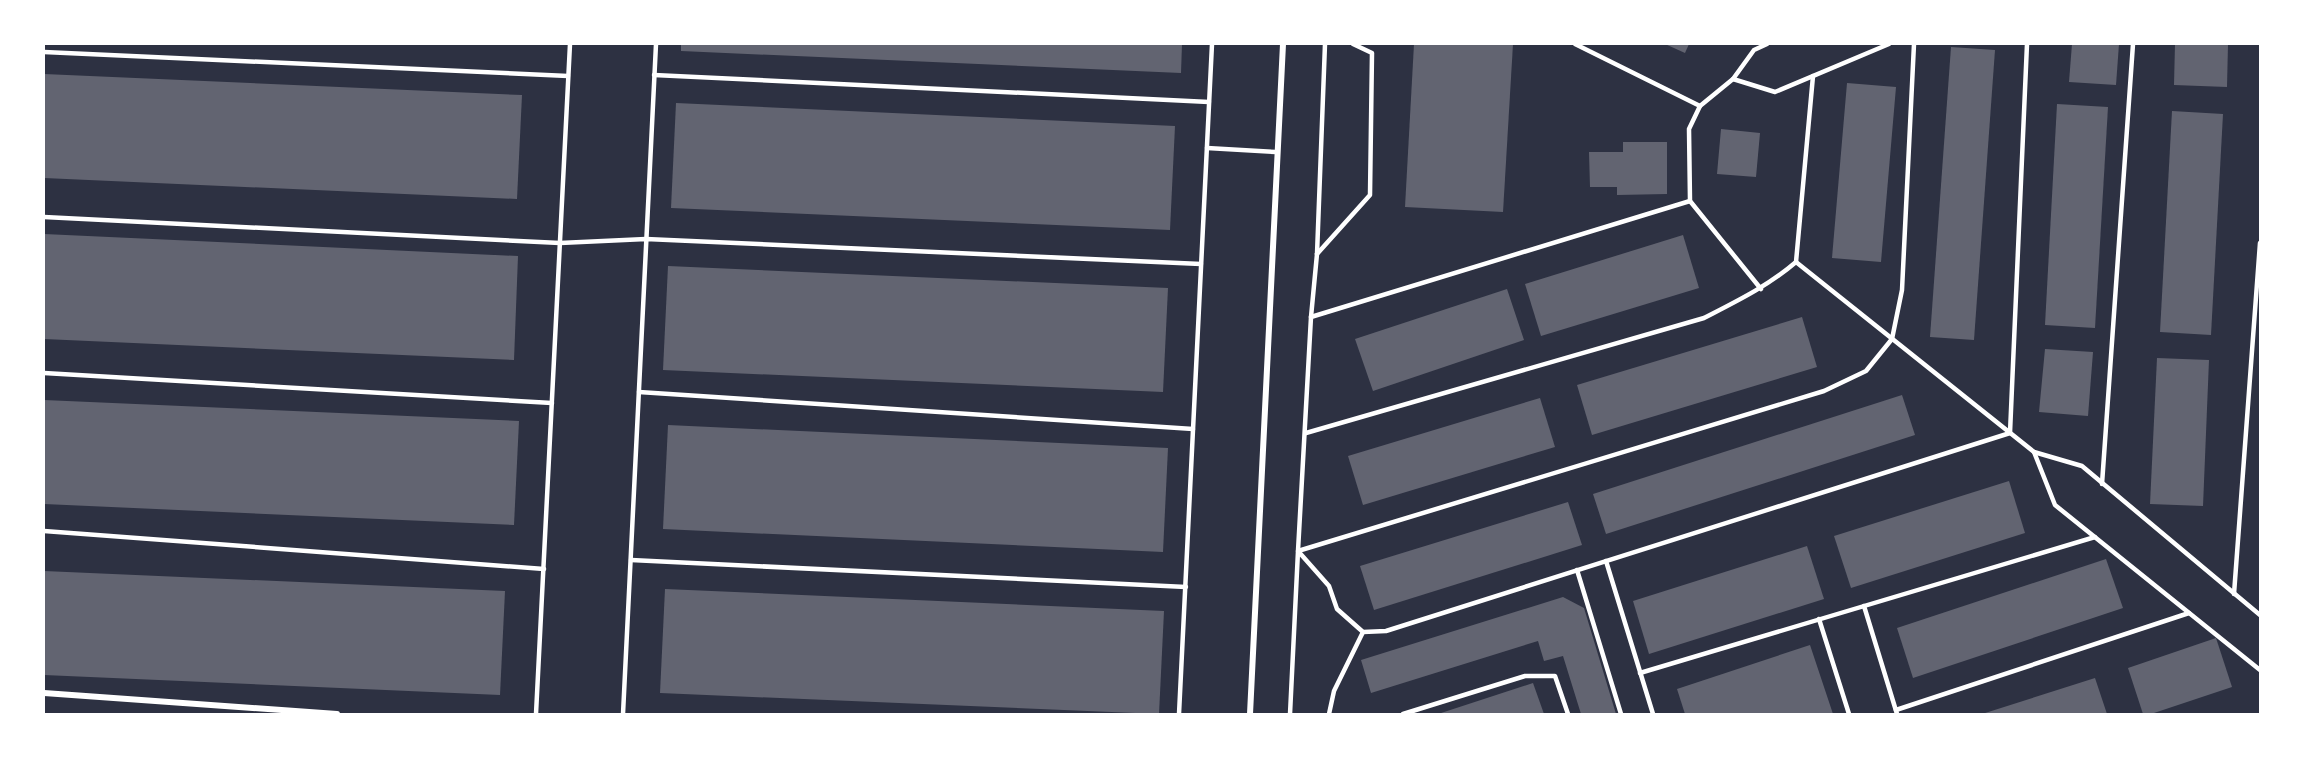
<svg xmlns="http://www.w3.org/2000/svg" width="2304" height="758" font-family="'Crimson Pro',serif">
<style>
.building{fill:#626471}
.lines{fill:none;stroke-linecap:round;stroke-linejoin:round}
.service{stroke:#fff;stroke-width:4.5}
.minor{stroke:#fff;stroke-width:6}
</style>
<rect width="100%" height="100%" fill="#2d3142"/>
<g class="building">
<polygon points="681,44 1182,44 1181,73 681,51"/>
<polygon points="1414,44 1513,44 1503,212 1405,207"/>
<polygon points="1665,44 1689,44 1685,53"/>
<polygon points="2072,44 2119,44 2116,85 2069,82"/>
<polygon points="2175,44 2228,44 2227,87 2174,85"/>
<polygon points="1951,47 1995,50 1974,340 1930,337"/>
<polygon points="44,74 522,95 517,199 44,178"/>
<polygon points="1847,83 1896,87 1881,262 1832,258"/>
<polygon points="676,103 1175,126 1170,230 671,208"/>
<polygon points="2057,104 2108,107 2095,328 2045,325"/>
<polygon points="2172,111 2223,114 2211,335 2160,332"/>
<polygon points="1721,129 1760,133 1756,177 1717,174"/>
<polygon points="1623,142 1667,142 1667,194 1617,195 1617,187 1590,187 1589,152 1623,152"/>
<polygon points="44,234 518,256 514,360 44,339"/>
<polygon points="1683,235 1699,288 1541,336 1525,284"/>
<polygon points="668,266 1168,288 1163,392 663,370"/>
<polygon points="1507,289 1524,340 1373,391 1355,339"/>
<polygon points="1802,317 1817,367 1592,435 1577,385"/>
<polygon points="2045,349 2093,352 2088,416 2039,412"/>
<polygon points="2157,358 2209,360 2203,506 2150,504"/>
<polygon points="1902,395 1915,435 1606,534 1593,494"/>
<polygon points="1540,398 1555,447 1363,505 1348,456"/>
<polygon points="44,400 519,421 514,525 44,504"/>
<polygon points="668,425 1168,448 1163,552 663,529"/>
<polygon points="2009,481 2025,533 1851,588 1834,536"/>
<polygon points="1568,502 1582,545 1374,610 1360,566"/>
<polygon points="1807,546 1824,599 1649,654 1633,601"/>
<polygon points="2106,559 2123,608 1913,678 1897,628"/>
<polygon points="44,571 505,591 500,695 44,675"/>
<polygon points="665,589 1164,611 1159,714 660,693"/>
<polygon points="1563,597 1584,608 1616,714 1581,714 1563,656 1544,661 1538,641 1371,693 1361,660"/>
<polygon points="2216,638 2232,687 2151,714 2143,714 2128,668"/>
<polygon points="1810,645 1833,714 1685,714 1677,689"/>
<polygon points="2095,678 2107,714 1982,714"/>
<polygon points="1533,683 1544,714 1438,714"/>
</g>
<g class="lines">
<g class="service">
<polyline points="1325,44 1317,254 1311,317 1298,551 1329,586 1337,609 1363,632 1386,631 2010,433 2027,44"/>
<polyline points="1575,44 1700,106"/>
<polyline points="44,52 568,76"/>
<polyline points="654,75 1209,102"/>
<polyline points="1733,79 1775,92 1889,44"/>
<polyline points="1207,148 1276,152"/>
<polyline points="44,217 560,243 646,239 1201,264"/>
<polyline points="1317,254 1370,195 1372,53 1353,44"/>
<polyline points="1796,262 2034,452 2082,466 2260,615"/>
<polyline points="1761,289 1690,201 1689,129 1700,106 1733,79 1754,50 1767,44"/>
<polyline points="1311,317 1690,201"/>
<polyline points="44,373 552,403"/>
<polyline points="639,392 1193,429"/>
<path d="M 1306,433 L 1704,318 C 1737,301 1768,286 1796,262 L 1813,76"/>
<polyline points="2034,452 2055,505 2260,670"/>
<polyline points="2102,484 2133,44"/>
<polyline points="44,531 544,569"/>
<polyline points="631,560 1186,587"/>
<polyline points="1606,561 1653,714"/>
<polyline points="1577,570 1621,714"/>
<polyline points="2234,594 2260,243"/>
<polyline points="1864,606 1897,714"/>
<polyline points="1819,619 1849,714"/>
<polyline points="1640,673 2095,537"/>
<polyline points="1896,710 2189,613"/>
<polyline points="536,714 570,44"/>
<polyline points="623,714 656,44"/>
<polyline points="1179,714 1212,44"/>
<polyline points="1290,714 1298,551 1824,391 1866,371 1892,339 1902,290 1914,44"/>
<polyline points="1329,714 1334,691 1363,632"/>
<polyline points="1403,714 1525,676 1555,676 1568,714"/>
</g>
<g class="minor">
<polyline points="44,693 337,714"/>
<polyline points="1250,714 1283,44"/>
</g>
</g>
<rect width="2304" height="758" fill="none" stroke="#ffffff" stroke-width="90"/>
</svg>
